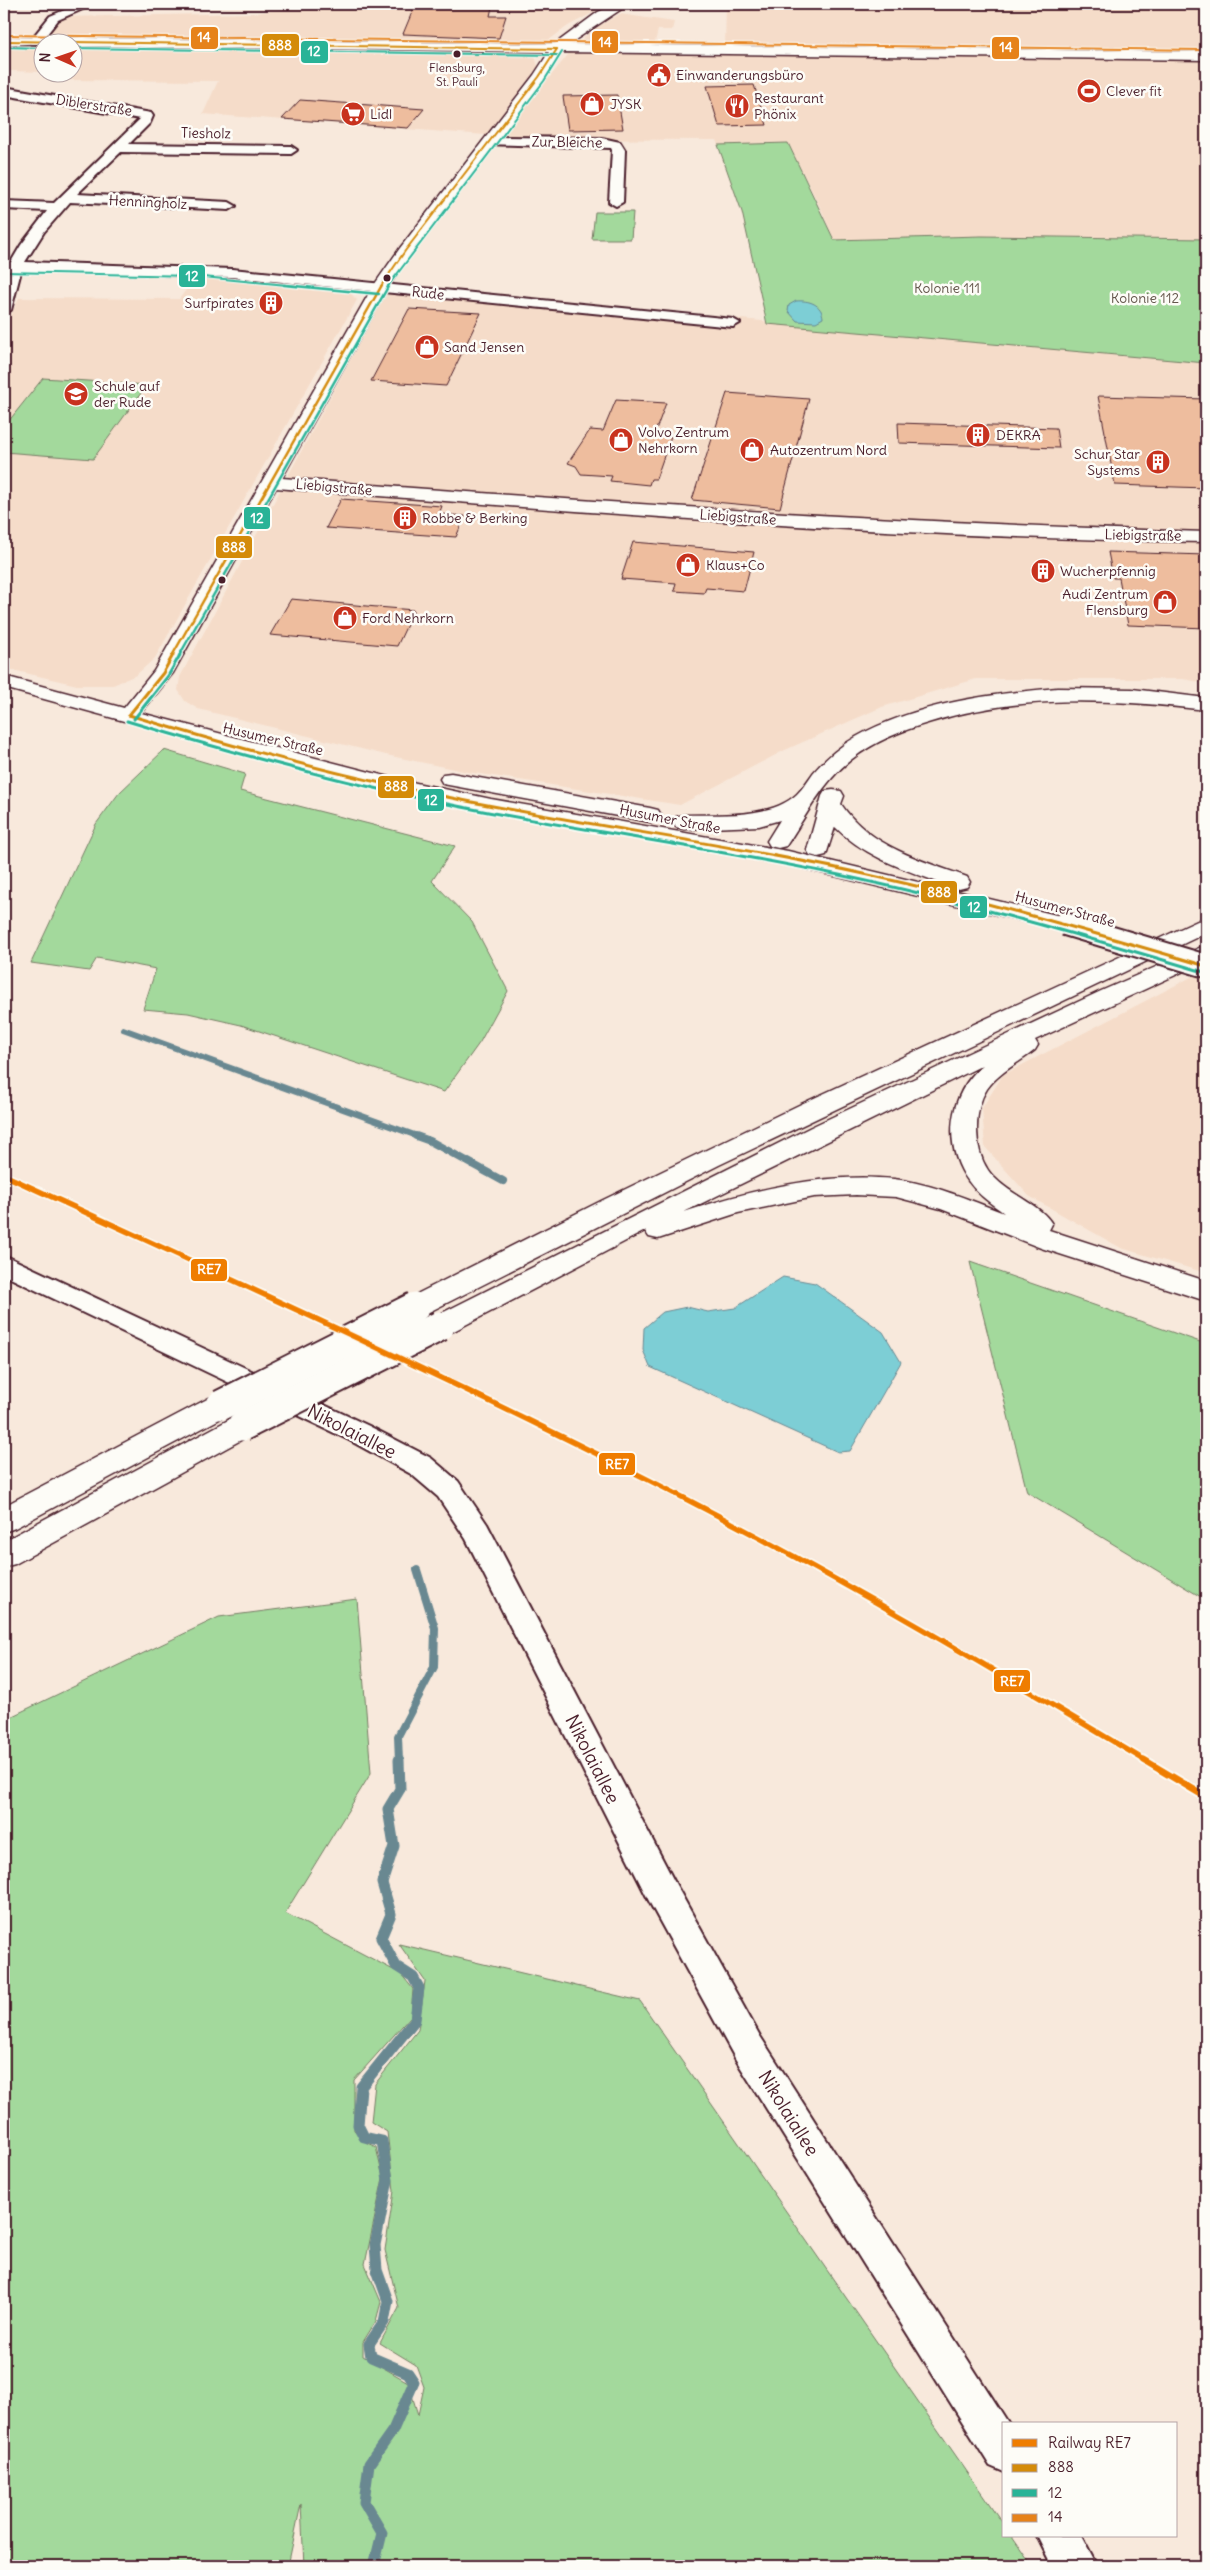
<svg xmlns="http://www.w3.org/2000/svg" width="1210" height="2570" font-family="Delius,sans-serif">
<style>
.built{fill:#f5dcc9}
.green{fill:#a3d99c;stroke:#767c64}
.water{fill:#7dced5;stroke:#698891}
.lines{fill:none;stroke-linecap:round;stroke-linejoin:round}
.stream-far2{stroke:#698891;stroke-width:6}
.stream-far1{stroke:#698891;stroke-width:8}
.stream{stroke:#698891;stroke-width:11}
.building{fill:#eebd9e;stroke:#4a1f2b}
.street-casing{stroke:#4a1f2b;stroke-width:4}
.secondary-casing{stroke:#4a1f2b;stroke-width:3}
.highway-casing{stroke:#4a1f2b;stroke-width:3}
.street{fill:#fdfcf7;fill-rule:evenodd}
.secondary{fill:#fdfcf7;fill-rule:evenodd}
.highway{fill:#fdfcf7;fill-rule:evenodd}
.secondary-bridge-casing{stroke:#4a1f2b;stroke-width:26;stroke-linecap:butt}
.highway-bridge-casing{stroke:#4a1f2b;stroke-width:33;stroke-linecap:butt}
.secondary-bridge{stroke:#fdfcf7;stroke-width:22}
.highway-bridge{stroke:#fdfcf7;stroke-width:29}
.bus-1-far2-casing{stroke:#fdfcf7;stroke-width:4}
.bus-1-far1-casing{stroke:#fdfcf7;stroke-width:5}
.bus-1-casing{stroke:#fdfcf7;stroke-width:6}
.bus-2-far2-casing{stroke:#fdfcf7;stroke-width:4}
.bus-2-far1-casing{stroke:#fdfcf7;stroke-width:5}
.bus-2-casing{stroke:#fdfcf7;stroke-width:6}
.bus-3-casing{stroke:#fdfcf7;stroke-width:4}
.bus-1-far2{stroke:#d48b09;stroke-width:2}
.bus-1-far1{stroke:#d48b09;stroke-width:2.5}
.bus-1{stroke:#d48b09;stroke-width:3}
.bus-2-far2{stroke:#29b397;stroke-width:2}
.bus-2-far1{stroke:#29b397;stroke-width:2.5}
.bus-2{stroke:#29b397;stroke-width:3}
.bus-3{stroke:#e6821a;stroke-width:2}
.rail-1-far1-casing{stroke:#fdfcf7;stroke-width:9}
.rail-1-casing{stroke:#fdfcf7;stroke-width:11}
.rail-1-far1{stroke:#ef7d00;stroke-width:5.5}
.rail-1{stroke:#ef7d00;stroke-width:7}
.bus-dot{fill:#4a1f2b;stroke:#fdfcf7;stroke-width:2}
.labels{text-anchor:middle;stroke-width:5;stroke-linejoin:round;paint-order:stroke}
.far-bus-label{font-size:12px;fill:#4a1f2b;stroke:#fdfcf7}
.far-poi-label{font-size:14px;fill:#4a1f2b;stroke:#fdfcf7;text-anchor:start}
.far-street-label{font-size:14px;fill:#4a1f2b;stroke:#fdfcf7}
.far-park-label{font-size:14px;fill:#65574d;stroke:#fdfcf7}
.near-street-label{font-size:19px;fill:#4a1f2b;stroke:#fdfcf7}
.line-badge{stroke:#fdfcf7;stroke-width:2}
.badge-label{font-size:14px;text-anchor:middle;font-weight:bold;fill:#fff}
</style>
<rect width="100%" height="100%" fill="#f8e9dc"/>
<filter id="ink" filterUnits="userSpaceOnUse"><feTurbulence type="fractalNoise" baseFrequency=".02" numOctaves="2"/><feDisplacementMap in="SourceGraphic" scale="10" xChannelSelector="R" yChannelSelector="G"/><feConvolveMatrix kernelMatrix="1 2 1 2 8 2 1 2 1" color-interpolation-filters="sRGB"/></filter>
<g filter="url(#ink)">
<g class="built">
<polygon points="282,4 609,4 568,26 549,40 537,43 43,40 62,17 257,13 285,8"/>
<polygon points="728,4 1206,4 1206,239 981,236 834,240 822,211 788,143 718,145 716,140 499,139 576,45 592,30 620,14 674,22 672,30 658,30 654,46 725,47 726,5"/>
<polygon points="4,47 42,47 42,72 11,71 4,74"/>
<polygon points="73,47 524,53 535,56 538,67 486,135 203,114 218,81 60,80 64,73 72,72"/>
<polygon points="198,274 334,287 348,291 357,300 155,658 136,675 113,685 77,685 4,668 4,330 19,298 179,299"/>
<polygon points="390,286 1206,363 1206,683 1183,679 976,679 882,707 785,750 680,805 468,772 386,755 198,709 185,701 178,690 180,677"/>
<polygon points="1199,973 1206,975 1206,1273 1121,1248 1029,1196 985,1147 982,1108 1003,1075"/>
</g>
<g class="green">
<polygon points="788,143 834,240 981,236 1206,239 1206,363 767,324 742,212 718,145"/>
<polygon points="595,212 633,212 631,239 592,239"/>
<polygon points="43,378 147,385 93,459 4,452 4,427"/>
<polygon points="164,750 245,774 240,791 455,846 432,881 472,922 508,991 480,1042 444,1092 241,1025 188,1013 143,1009 156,969 97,958 89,971 31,963 96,824 119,793"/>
<polygon points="970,1262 1206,1344 1206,1600 1027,1492"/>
<polygon points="357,1599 371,1773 285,1913 401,1974 413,1989 411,2016 354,2080 354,2130 365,2142 376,2147 383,2178 365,2264 381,2302 376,2321 363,2342 363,2356 408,2382 418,2415 424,2387 416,2365 380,2343 399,2308 385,2250 394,2191 387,2132 371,2122 375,2084 418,2030 425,1981 399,1944 640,2001 1004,2525 1004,2536 1012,2536 1033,2566 304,2566 301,2504 288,2566 4,2566 4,1720 219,1617"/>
</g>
<g class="water">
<path d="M 796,301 C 809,300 822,304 823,318 L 816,322 L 797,321 L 788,311 L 789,305 Z"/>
<polygon points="783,1277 815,1283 883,1332 901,1362 850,1451 838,1452 650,1367 643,1350 644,1328 663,1312 687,1307 708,1312 735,1308"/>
</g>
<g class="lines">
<polyline class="stream-far2" points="123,1029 420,1137"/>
<g class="stream-far1">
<polyline points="416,1136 430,1141 503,1181"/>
<polyline points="399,1761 398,1736 434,1667 435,1628 417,1570"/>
</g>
<polyline class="stream" points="374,2566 382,2533 364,2502 369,2464 393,2430 414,2382 408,2373 371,2357 369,2344 384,2322 388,2301 377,2270 375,2245 388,2180 382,2141 364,2137 358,2125 361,2087 415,2020 419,1988 413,1977 396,1966 381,1938 391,1914 382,1883 394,1846 388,1809 400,1789 399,1760"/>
</g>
<g class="building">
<polygon points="415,5 492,7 490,16 506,16 499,38 403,34"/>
<polygon points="754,85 767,125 719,126 707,86"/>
<polygon points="617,95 623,129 568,130 563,96"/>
<polygon points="300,100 424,109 408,128 282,119"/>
<polygon points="409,309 481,313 446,386 371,381"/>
<polygon points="727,393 809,399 780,508 692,500"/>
<polygon points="1098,396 1206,399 1206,488 1115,485"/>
<polygon points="616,400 666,403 654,435 671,436 656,479 651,479 649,485 610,481 612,476 581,474 576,466 568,463 590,430 603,431"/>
<polygon points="898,423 1056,428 1059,448 899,443"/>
<polygon points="341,499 442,506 439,514 465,516 456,537 326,528"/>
<polygon points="633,542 754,552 744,591 706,588 704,593 674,591 676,583 621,579"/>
<polygon points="1108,552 1206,555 1206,628 1128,625 1119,578 1113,578"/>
<polygon points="291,599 377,607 414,610 397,646 270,635"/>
</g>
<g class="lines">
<defs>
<g id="street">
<polygon points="79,4 94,4 58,20 39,44 31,44 29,42 50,16"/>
<polygon points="4,87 151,113 153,116 150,123 129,144 291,146 297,150 291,154 121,152 77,194 229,202 236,206 229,210 70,202 44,232 25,262 232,269 733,319 740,323 733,327 232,277 21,271 11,310 4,314 4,283 7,270 4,270 4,262 11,262 21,245 47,211 4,209 4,201 54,203 140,119 4,95"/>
<polygon points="490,137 602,138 620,142 625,150 623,202 616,206 609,202 612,150 611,148 485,144 484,141"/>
<polygon points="4,1255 369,1426 431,1458 458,1481 487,1524 675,1883 760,2036 1009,2424 1004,2424 1004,2472 990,2466 736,2060 651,1905 466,1539 438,1497 411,1474 349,1440 4,1275"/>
<polygon points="1037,2536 1081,2536 1097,2566 1052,2566"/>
</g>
<g id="secondary">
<path d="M 615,4 L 629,4 L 569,44 L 1206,52 L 1206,60 L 561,52 L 543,80 L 411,253 L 388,288 L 282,478 C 590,502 897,523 1206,532 L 1206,542 C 896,538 586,512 276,488 L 173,673 L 141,713 L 393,778 L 491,799 L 788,851 L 1073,919 L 1077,924 L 1073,929 L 1065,931 L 788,865 L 491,812 L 393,791 L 273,762 L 4,688 L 4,676 L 124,708 L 154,671 L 372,288 L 400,248 L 534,75 L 549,52 L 72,46 L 72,42 L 4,45 L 4,37 L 555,44 L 598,12 Z"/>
<polygon points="451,773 650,808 658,810 661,815 658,820 650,822 443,784 440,779 443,774"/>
</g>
<g id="highway">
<path d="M 1057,688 L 1132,689 L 1206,698 L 1206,710 C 1113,699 1022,694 931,722 C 903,730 875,741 852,759 C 822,782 807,815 786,846 L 778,848 L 770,846 L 767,841 L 780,820 L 759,826 L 684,829 L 676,827 L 673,822 L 676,817 L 684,815 C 718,814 771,819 797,794 C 803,788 808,780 813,773 C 825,759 840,746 856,737 C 917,703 990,694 1057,688 Z"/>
<path d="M 833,790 L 841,791 L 844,796 L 841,804 C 870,847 921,860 967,877 L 970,882 L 967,887 L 959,889 L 951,887 C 910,871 867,859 835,827 L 826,855 L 818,857 L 810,855 L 807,850 L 822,796 L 825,791 Z"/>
<polygon points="1206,917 1206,933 719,1165 425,1314 415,1317 405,1314 401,1307 405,1300 601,1201 799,1105"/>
<path d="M 1206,945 L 1206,961 L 1035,1040 L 1038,1045 L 1035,1050 C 1020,1062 998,1073 987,1089 C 973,1110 974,1150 988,1170 C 992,1176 999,1182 1004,1186 C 1019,1198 1043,1208 1052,1224 L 1049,1230 L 1206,1281 L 1206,1301 L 1041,1248 L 941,1209 L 896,1197 L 856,1195 L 814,1197 L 738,1213 L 658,1239 L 649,1237 L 645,1231 L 450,1333 L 440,1336 L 430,1333 L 426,1326 L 430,1319 L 811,1127 L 1101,991 ZM 983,1065 C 948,1094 942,1145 969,1182 C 978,1195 992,1204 1004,1213 C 970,1200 930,1183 894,1179 C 822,1172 752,1190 684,1212 Z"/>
<polygon points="221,1394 231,1397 235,1405 231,1413 15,1528 4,1532 4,1506 211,1397"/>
<polygon points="242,1415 252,1418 257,1426 252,1434 15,1564 4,1567 4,1541 232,1418"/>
</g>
</defs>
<use href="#street" class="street-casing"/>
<use href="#secondary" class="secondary-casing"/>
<use href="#highway" class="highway-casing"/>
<use href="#street" class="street"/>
<use href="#secondary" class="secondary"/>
<use href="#highway" class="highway"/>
<defs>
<polyline id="secondary-bridge" points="1065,924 1206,966"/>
<g id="highway-bridge">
<polyline points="221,1405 415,1307"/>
<polyline points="242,1426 440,1326"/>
</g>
</defs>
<use href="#secondary-bridge" class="secondary-bridge-casing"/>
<use href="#highway-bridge" class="highway-bridge-casing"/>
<use href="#secondary-bridge" class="secondary-bridge"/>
<use href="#highway-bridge" class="highway-bridge"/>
<defs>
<g id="bus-1-far2">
<polyline points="4,41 557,49"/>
<polyline points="381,286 405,251 539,77 557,49"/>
</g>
<polyline id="bus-1-far1" points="172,656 382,285"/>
<g id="bus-1">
<path d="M 129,715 C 234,747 339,776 447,797 C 577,824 710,841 841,869 C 964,895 1085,930 1206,966"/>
<polyline points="129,715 163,673 173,655"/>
</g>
<g id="bus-2-far2">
<polyline points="4,47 42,48"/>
<polyline points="72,48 557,55"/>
<polyline points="4,272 193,276 297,286"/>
<polyline points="388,286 544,81 562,52"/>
</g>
<g id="bus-2-far1">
<polyline points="284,285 379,294"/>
<polyline points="179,656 389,285"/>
</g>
<g id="bus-2">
<polyline points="134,719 168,676 180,655"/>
<path d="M 127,721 C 246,757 366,789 488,812 C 605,834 722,850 839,875 C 962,901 1083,936 1204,972"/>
</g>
<polyline id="bus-3" points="4,35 1206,50"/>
</defs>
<use href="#bus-1-far2" class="bus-1-far2-casing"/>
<use href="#bus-1-far1" class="bus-1-far1-casing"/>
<use href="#bus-1" class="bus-1-casing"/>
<use href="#bus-2-far2" class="bus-2-far2-casing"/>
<use href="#bus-2-far1" class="bus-2-far1-casing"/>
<use href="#bus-2" class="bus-2-casing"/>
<use href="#bus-3" class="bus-3-casing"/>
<use href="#bus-1-far2" class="bus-1-far2"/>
<use href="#bus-1-far1" class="bus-1-far1"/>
<use href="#bus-1" class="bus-1"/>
<use href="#bus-2-far2" class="bus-2-far2"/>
<use href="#bus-2-far1" class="bus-2-far1"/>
<use href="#bus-2" class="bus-2"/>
<use href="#bus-3" class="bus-3"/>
<defs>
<path id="rail-1-far1" d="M 4,1175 C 233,1280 462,1384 686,1499 C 843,1580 994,1670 1146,1761"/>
<polyline id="rail-1" points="1144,1760 1206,1797"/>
</defs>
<use href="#rail-1-far1" class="rail-1-far1-casing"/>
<use href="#rail-1" class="rail-1-casing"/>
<use href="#rail-1-far1" class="rail-1-far1"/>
<use href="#rail-1" class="rail-1"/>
</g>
</g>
<defs>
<symbol id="civic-disc" viewBox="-11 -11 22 22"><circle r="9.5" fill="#c8321e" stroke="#fdfcf7"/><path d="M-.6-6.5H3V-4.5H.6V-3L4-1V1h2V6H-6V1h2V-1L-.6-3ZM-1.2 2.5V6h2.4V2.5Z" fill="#fff"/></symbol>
<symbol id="stadium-disc" viewBox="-11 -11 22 22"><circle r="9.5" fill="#c8321e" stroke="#fdfcf7"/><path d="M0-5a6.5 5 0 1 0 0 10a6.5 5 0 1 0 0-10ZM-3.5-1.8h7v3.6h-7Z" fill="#fff"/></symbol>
<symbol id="shop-disc" viewBox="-11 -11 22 22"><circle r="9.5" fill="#c8321e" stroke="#fdfcf7"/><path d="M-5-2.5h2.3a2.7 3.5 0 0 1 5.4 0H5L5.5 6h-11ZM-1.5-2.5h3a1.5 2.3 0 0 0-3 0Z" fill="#fff"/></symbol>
<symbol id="restaurant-disc" viewBox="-11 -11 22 22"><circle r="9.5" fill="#c8321e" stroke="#fdfcf7"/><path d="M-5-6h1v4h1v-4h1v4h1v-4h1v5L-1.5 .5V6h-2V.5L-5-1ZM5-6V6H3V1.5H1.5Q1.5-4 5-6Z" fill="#fff"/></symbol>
<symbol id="supermarket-disc" viewBox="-11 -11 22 22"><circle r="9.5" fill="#c8321e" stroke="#fdfcf7"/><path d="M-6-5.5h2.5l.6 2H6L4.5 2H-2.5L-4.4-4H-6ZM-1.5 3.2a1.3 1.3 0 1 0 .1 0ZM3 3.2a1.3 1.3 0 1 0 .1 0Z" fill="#fff"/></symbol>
<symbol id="building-disc" viewBox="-11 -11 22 22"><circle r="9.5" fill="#c8321e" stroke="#fdfcf7"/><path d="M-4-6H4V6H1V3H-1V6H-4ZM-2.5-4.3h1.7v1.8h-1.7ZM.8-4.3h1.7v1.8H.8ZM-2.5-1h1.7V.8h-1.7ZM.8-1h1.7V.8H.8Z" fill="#fff"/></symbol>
<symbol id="school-disc" viewBox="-11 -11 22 22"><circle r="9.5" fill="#c8321e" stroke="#fdfcf7"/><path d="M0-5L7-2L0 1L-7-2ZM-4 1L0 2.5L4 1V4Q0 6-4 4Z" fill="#fff"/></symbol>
</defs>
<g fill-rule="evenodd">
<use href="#civic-disc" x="645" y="61" width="28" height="28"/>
<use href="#stadium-disc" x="1075" y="77" width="28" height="28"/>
<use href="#shop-disc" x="578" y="90" width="28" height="28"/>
<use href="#restaurant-disc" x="723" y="92" width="28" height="28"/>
<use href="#supermarket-disc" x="339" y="100" width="28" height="28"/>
<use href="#building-disc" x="257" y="289" width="28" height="28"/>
<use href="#shop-disc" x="413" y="333" width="28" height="28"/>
<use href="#school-disc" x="62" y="380" width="28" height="28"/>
<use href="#building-disc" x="964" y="421" width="28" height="28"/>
<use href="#shop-disc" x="607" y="426" width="28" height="28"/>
<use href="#shop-disc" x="738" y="436" width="28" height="28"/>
<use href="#building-disc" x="1144" y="448" width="28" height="28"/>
<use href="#building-disc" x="391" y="504" width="28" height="28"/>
<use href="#shop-disc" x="674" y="551" width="28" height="28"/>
<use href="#building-disc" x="1029" y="557" width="28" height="28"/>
<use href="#shop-disc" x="1151" y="588" width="28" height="28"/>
<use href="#shop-disc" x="331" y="604" width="28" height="28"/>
</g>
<g class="bus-dot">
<circle cx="457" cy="54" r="4.5"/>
<circle cx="387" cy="278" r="4.5"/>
<circle cx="222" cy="580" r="4.5"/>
</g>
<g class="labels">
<g class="far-bus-label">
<text x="457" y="72">Flensburg,<tspan x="457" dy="14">St. Pauli</tspan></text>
</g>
<g class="far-poi-label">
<text x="676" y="80">Einwanderungsbüro</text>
<text x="1106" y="96">Clever fit</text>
<text x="754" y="103">Restaurant<tspan x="754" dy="16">Phönix</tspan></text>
<text x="610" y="109">JYSK</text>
<text x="370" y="119">Lidl</text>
<text x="254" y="308" text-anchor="end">Surfpirates</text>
<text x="444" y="352">Sand Jensen</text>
<text x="94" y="391">Schule auf<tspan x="94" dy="16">der Rude</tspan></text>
<text x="638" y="437">Volvo Zentrum<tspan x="638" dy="16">Nehrkorn</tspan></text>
<text x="996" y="440">DEKRA</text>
<text x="770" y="455">Autozentrum Nord</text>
<text x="1140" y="459" text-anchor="end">Schur Star<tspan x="1140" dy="16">Systems</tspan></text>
<text x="422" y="523">Robbe &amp; Berking</text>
<text x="706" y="570">Klaus+Co</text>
<text x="1060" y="576">Wucherpfennig</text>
<text x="1148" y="599" text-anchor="end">Audi Zentrum<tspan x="1148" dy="16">Flensburg</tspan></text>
<text x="362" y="623">Ford Nehrkorn</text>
</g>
<g class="far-street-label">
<text transform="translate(94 105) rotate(9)" y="5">Diblerstraße</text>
<text transform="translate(206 133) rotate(1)" y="5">Tiesholz</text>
<text transform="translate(567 142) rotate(1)" y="5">Zur Bleiche</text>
<text transform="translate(148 202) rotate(3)" y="5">Henningholz</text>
<text transform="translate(428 293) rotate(6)" y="5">Rude</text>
<text transform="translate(334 487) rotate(5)" y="5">Liebigstraße</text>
<text transform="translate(738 517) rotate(4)" y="5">Liebigstraße</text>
<text transform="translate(1143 535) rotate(1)" y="5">Liebigstraße</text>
<text transform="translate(273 739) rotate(13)" y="5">Husumer Straße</text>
<text transform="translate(670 819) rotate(11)" y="5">Husumer Straße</text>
<text transform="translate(1065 909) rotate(15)" y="5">Husumer Straße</text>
</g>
<g class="far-park-label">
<text x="947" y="293">Kolonie 111</text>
<text x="1145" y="303">Kolonie 112</text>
</g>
<g class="near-street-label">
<text transform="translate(352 1431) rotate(27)" y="7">Nikolaiallee</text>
<text transform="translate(593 1759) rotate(63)" y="7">Nikolaiallee</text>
<text transform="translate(789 2113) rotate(58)" y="7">Nikolaiallee</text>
</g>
</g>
<g class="line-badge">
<rect x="190" y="26" width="29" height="24" rx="5" fill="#e6821a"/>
<rect x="591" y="30" width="28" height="24" rx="5" fill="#e6821a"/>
<rect x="261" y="33" width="39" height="24" rx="5" fill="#d48b09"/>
<rect x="991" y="36" width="29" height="24" rx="5" fill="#e6821a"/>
<rect x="300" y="40" width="29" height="24" rx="5" fill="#29b397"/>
<rect x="178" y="264" width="28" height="24" rx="5" fill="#29b397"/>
<rect x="243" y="506" width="28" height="24" rx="5" fill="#29b397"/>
<rect x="215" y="535" width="38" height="24" rx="5" fill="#d48b09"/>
<rect x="377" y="775" width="38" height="24" rx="5" fill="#d48b09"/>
<rect x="417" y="788" width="28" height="24" rx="5" fill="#29b397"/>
<rect x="920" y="880" width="38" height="24" rx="5" fill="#d48b09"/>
<rect x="959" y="895" width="29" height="24" rx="5" fill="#29b397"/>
<rect x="190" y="1258" width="38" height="24" rx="5" fill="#ef7d00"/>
<rect x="598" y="1452" width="38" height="24" rx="5" fill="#ef7d00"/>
<rect x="993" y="1669" width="38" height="24" rx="5" fill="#ef7d00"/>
</g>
<g class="badge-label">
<text x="204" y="42">14</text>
<text x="605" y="47">14</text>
<text x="280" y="50">888</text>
<text x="1006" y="52">14</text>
<text x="314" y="56">12</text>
<text x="192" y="281">12</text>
<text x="257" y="523">12</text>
<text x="234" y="552">888</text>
<text x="396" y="791">888</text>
<text x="431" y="805">12</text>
<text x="939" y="897">888</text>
<text x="974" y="912">12</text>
<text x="209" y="1274">RE7</text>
<text x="617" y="1469">RE7</text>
<text x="1012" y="1686">RE7</text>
</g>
<rect width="1210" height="2570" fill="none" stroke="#fdfcf7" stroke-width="20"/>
<rect x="10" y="10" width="1190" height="2550" fill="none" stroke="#4a1f2b" stroke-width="2" filter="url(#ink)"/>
<rect x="1002" y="2422" width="175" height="115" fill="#fdfcf7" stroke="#b5a4a5"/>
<rect x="1012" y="2439" width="25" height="8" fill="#ef7d00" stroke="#b5a4a5"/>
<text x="1048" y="2448" font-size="15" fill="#4a1f2b">Railway RE7</text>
<rect x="1012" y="2464" width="25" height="8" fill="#d48b09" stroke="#b5a4a5"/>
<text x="1048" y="2472" font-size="15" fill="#4a1f2b">888</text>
<rect x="1012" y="2489" width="25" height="8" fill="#29b397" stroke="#b5a4a5"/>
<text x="1048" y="2498" font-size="15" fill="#4a1f2b">12</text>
<rect x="1012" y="2514" width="25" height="8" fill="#e6821a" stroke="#b5a4a5"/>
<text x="1048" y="2522" font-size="15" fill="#4a1f2b">14</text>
<g transform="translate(58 58) rotate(272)"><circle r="24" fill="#fdfcf7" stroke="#b5a4a5"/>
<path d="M0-4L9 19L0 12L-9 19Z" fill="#c8321e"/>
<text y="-8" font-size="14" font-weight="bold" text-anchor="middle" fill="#4a1f2b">N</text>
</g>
</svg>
